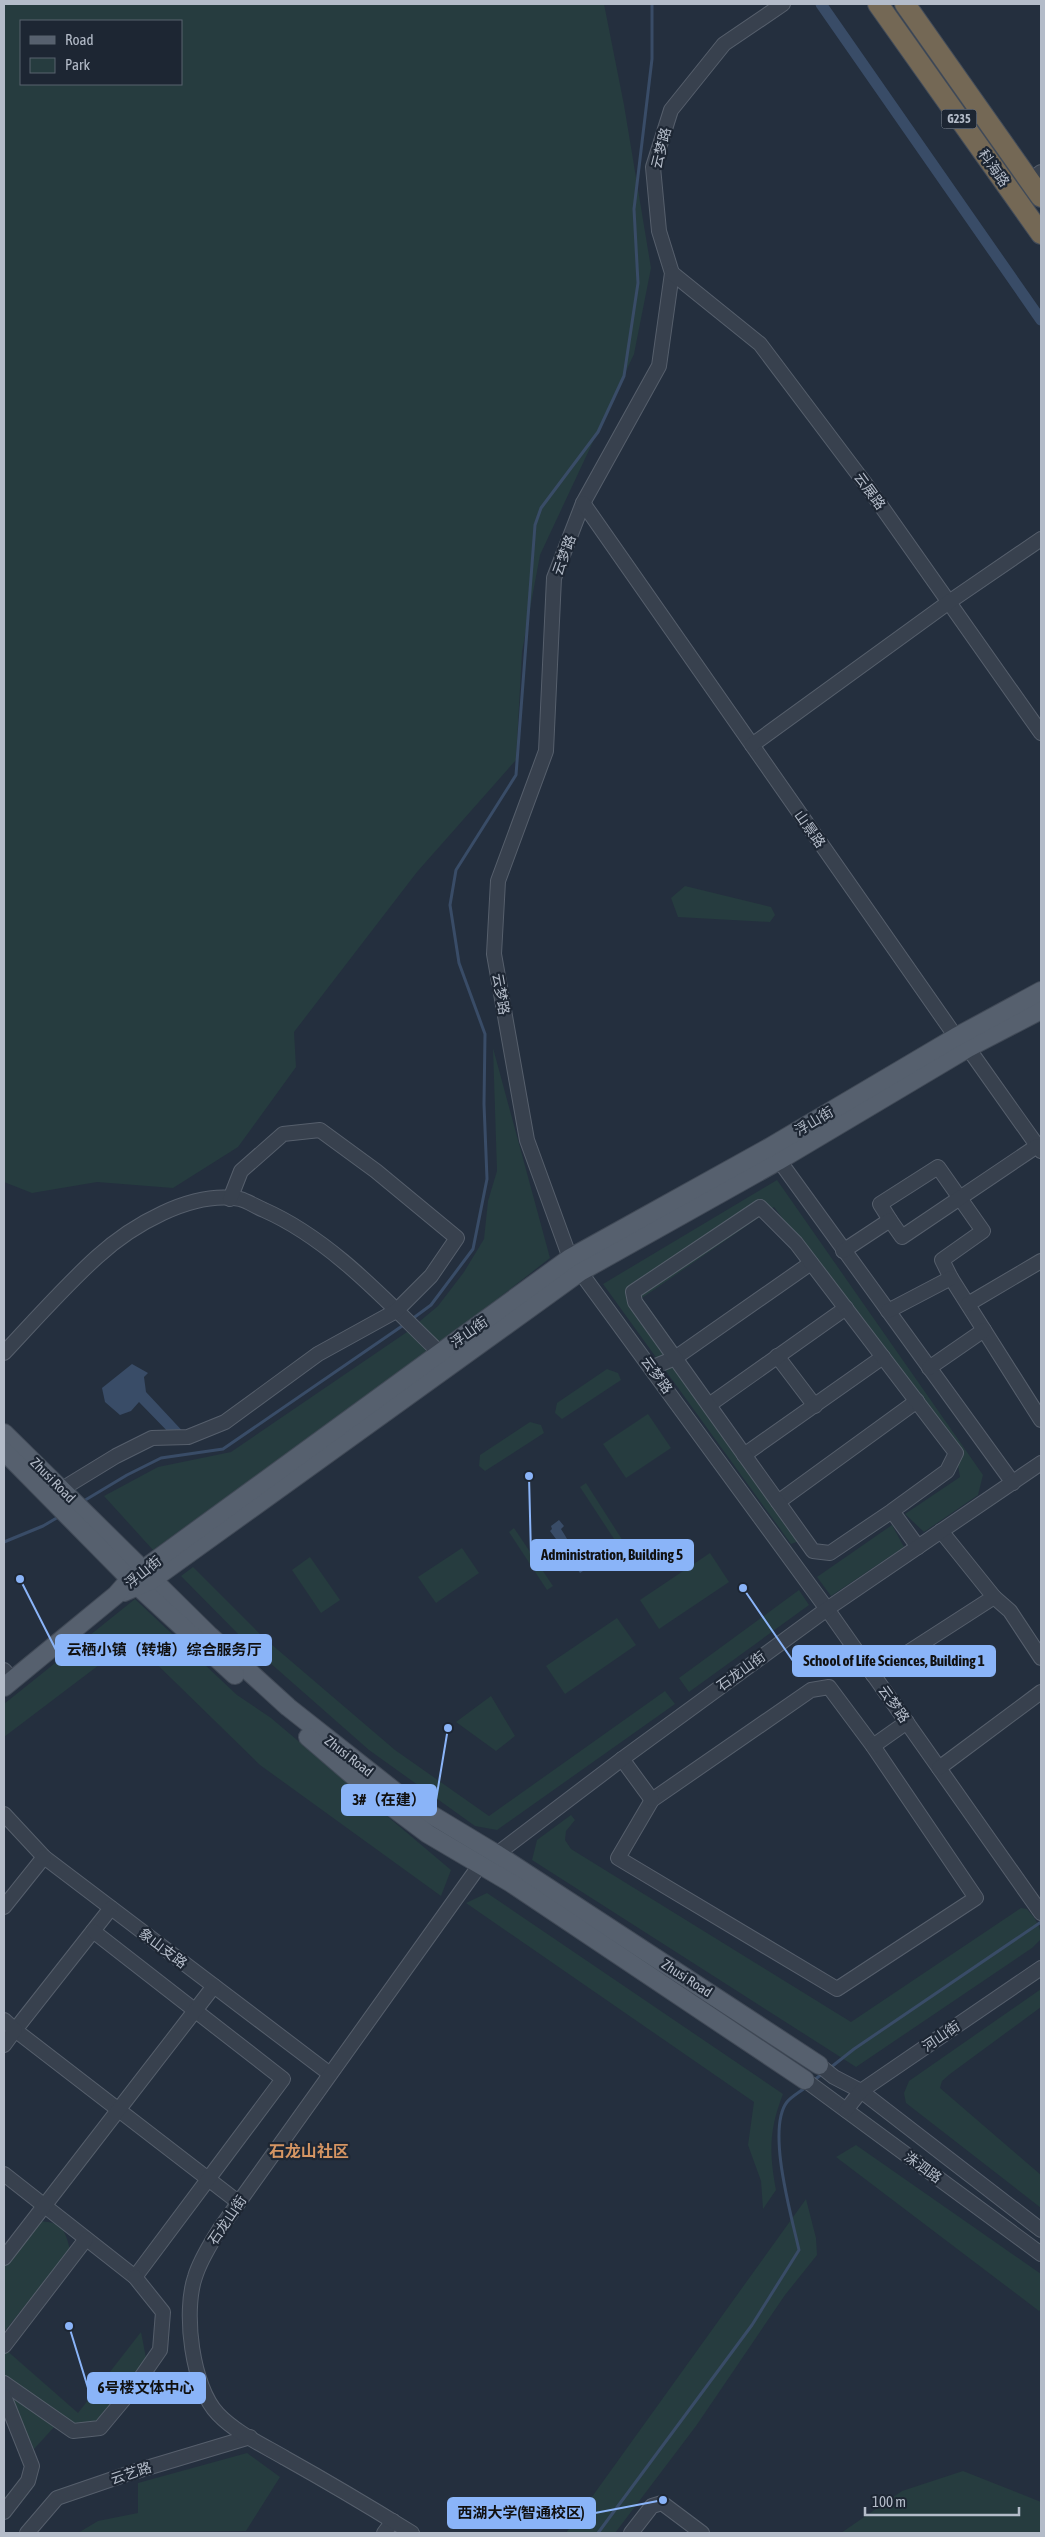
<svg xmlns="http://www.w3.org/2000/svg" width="1045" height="2537" font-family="'Asap Condensed','Noto Sans SC',sans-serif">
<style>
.green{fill:#263c3f;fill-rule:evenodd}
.water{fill:#394c67}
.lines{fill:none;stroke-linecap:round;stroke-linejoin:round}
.stream{stroke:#394c67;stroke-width:3}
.canal{stroke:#394c67;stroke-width:11}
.minor-casing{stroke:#565f6c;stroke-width:16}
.major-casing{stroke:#414a57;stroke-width:20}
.highway-casing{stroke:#434c59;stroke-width:22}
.minor{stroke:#38414e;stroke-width:14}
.major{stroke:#56606e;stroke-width:18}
.highway{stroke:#746855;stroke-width:20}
.labels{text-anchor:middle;stroke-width:4.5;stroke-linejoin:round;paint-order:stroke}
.shield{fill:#1d2633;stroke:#878f9c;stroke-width:1}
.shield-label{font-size:12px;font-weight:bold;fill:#b4bcc9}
.street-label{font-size:14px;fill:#b4bcc9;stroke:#1d2633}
.quarter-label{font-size:16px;font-weight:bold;fill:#d59563;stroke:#1d2633}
.leader{fill:none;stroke:#8ab4f8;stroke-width:2}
.callout-dot{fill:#8ab4f8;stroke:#1d2633;stroke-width:2}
.callout{fill:#8ab4f8;stroke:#8ab4f8;stroke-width:2}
.callout-label{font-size:15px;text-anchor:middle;font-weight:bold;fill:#111}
</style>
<rect width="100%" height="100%" fill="#242f3e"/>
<g class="green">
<path d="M 4,4 L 604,4 L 624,105 L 651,268 L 634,354 L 540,555 L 522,652 L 516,760 L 417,872 L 294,1032 L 296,1067 L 238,1147 L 173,1188 L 97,1182 L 32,1193 L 4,1182 ZM 21,21 L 181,21 L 181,84 L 21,84 Z"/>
<polygon points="685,886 771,907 775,915 770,922 678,917 671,898"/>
<polygon points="493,1048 550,1258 441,1343 153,1550 104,1496 158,1467 231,1452 407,1332 438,1306 464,1272 484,1239 488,1201 497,1171"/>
<polygon points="777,1180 983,1475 978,1495 924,1532 905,1514 960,1477 955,1448 774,1207 642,1298 810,1537 791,1544 603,1284"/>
<polygon points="607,1369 618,1373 621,1380 562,1419 555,1413 557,1403"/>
<polygon points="648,1414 671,1448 626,1478 603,1444"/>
<polygon points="530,1422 541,1425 544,1433 485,1471 479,1466 480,1455"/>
<polygon points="586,1483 623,1541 618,1545 580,1487"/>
<polygon points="892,1525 904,1547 831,1596 817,1577"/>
<polygon points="514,1528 553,1586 547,1590 509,1532"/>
<polygon points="462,1548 479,1573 436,1603 418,1577"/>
<polygon points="710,1553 729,1582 659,1629 640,1600"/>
<polygon points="310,1557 340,1600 321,1613 292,1570"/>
<polygon points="193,1567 264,1638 395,1750 489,1816 665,1691 675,1704 497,1830 475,1826 369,1750 243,1639 181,1576"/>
<polygon points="799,1590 809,1605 689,1692 679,1678"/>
<polygon points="135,1599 237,1695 271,1718 451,1870 441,1896 260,1765 132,1640 4,1737 4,1704"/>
<polygon points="617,1618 636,1645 565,1694 546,1666"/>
<polygon points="491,1696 515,1736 496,1751 456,1722"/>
<path d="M 571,1815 L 575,1820 L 566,1831 L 565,1840 L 571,1849 L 851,2022 L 1021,1908 L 1027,1909 C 1036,1919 1041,1926 1041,1939 L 1032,1948 L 856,2067 L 532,1860 L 537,1840 Z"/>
<path d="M 487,1893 L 783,2094 C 769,2130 769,2152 776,2190 L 763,2209 L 761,2181 L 748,2145 L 754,2102 L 466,1903 Z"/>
<polygon points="1041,1989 1041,2007 950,2074 942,2081 940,2088 1041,2175 1041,2208 906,2103 904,2093 909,2081"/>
<polygon points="856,2145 1041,2274 1041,2309 1039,2311 836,2157"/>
<polygon points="806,2199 816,2238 817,2255 785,2295 696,2426 615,2533 566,2533"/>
<path d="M 40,2221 C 63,2223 64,2228 70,2249 L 4,2332 L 4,2263 Z"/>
<polygon points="141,2332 146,2358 100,2428 55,2426 34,2449 4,2391 5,2349 78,2413"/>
<polygon points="247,2453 280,2477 246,2531 78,2533 98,2521 138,2513 138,2483"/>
<polygon points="963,2471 1041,2502 1041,2533 841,2533 902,2491"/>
</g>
<g class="water">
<polygon points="132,1364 148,1373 144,1377 146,1392 188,1437 175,1439 139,1402 131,1411 120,1415 105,1402 102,1388"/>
<path d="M 559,1520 L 564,1526 L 561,1529 C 567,1538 571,1547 577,1556 L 579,1555 L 584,1561 L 587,1559 L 592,1565 L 580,1573 L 575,1566 L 577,1564 L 576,1562 L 574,1563 L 550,1531 L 552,1529 L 551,1526 Z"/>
</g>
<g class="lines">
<g class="stream">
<polyline points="412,1319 431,1305 473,1249 487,1179 484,1104 485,1034 459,963 450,905 456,870 516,775 535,525 541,508 598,432 624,376 638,283 634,209 652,59 652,4"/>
<polyline points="82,1502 127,1475 161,1458 223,1449 405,1324"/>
<polyline points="4,1542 43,1526 60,1516"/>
<polyline points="830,2068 854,2049 1041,1922"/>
<polyline points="812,2082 823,2073"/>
<path d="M 598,2533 L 752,2325 L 799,2250 C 792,2218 766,2129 787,2102 C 792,2096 800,2092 806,2087"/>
</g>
<polyline class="canal" points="821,4 1041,320"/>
<defs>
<g id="minor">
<polyline points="783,4 724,44 671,110 653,167 659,231 672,273 659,366 583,503 554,578 546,751 498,881 494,954 527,1140 570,1258 827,1609 1041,1913"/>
<polyline points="1030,181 1041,172"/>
<polyline points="672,273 760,344 867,486 1041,733"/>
<polyline points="583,503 956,1037 968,1048 1041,1151"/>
<polyline points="752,745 949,602 1041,539"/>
<polyline points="773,1152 1013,1483"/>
<polyline points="890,1220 880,1204 938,1167 983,1231 942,1260 951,1278 1041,1420"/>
<polyline points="843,1251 890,1220 902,1237 1037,1146"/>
<polyline points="968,1304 1041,1261"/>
<polyline points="888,1311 951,1278"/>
<path d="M 4,1353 C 34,1321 64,1287 97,1257 C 131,1226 191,1190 240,1199 C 248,1201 256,1207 264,1210 C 332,1240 387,1302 440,1353"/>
<polyline points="777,1356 815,1406"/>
<polyline points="651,1368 675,1358 811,1263"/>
<polyline points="929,1368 984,1330"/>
<polyline points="709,1405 846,1308"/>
<polyline points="744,1455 883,1357"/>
<polyline points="62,1489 116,1456 152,1438 188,1437 225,1422 318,1354 396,1311 431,1276 457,1238 376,1171 320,1130 283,1134 241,1171 230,1199"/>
<polyline points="778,1502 917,1401"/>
<polyline points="892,1511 947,1471 956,1453 796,1243 760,1207 633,1292 635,1302 813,1551 830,1553 892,1511 918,1547"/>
<polyline points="994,1597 1010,1611 1041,1658"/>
<polyline points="4,1670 13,1680"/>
<polyline points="873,1675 994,1597 941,1531"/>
<polygon points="829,1687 873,1746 976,1898 837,1989 618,1858 652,1800 811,1690"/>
<polyline points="873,1746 907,1722"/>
<polyline points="622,1759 652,1800"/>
<polyline points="939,1768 1041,1692"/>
<polyline points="4,1814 44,1857 330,2074"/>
<polyline points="4,1907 44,1857"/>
<polyline points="111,1908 15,2030 238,2202"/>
<polyline points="4,2020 15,2030 4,2045"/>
<polyline points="819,2065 834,2077 861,2091 1041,2230"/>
<polyline points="805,2080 1041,2254"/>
<polyline points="846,2110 861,2091 1041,1968"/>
<polyline points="4,2174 135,2277 283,2079 93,1931"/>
<polyline points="4,2258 214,1986"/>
<polyline points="4,2346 86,2239"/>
<polyline points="4,2383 73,2431 100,2428 135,2386 160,2350 163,2312 135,2277"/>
<polyline points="4,2396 32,2466 28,2481 4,2512"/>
<polyline points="27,2533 57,2498 130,2473 250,2437"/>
<polyline points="384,2533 393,2521"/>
<path d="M 412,2533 C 370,2507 328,2482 285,2458 C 263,2445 236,2433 218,2414 C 192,2387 183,2312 195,2277 C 200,2260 210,2245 219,2230 L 477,1869 L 622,1759 L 827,1609 L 1041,1463"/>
<polyline points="631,2533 652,2506 662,2503 702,2533"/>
</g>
<g id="major">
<polyline points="4,1433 210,1636 288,1707 402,1797 498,1855 819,2065"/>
<polyline points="4,1451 130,1579 235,1675"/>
<polyline points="124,1592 152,1580 580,1272 778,1161 968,1048 1041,1010"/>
<polyline points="4,1687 116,1595 130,1579 570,1258 770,1147 956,1037 1041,991"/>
<polyline points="308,1737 372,1792 428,1834 511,1883 805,2080"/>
</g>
<g id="highway">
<polyline points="878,4 1041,234"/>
<polyline points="905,4 1041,197"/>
</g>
</defs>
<use href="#minor" class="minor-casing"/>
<use href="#major" class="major-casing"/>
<use href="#highway" class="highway-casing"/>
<use href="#minor" class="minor"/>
<use href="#major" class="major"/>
<use href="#highway" class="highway"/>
</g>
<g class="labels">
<rect class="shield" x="941.5" y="109.5" width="35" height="19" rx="4"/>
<g class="shield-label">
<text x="959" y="123">G235</text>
</g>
<g class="street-label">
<text transform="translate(661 148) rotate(-76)" y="5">云梦路</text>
<text transform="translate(994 168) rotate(55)" y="5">科海路</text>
<text transform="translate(870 491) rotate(54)" y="5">云展路</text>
<text transform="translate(564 555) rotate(-70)" y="5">云梦路</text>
<text transform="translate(810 829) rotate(55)" y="5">山景路</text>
<text transform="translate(501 994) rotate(80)" y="5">云梦路</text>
<text transform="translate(814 1121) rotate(-31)" y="5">浮山街</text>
<text transform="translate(469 1332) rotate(-35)" y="5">浮山街</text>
<text transform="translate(657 1375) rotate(54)" y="5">云梦路</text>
<text transform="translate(53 1480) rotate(45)" y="5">Zhusi Road</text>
<text transform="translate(143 1572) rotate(-39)" y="5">浮山街</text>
<text transform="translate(741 1671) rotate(-36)" y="5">石龙山街</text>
<text transform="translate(894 1704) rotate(55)" y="5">云梦路</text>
<text transform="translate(349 1756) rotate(38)" y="5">Zhusi Road</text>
<text transform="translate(163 1948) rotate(37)" y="5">象山支路</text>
<text transform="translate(687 1978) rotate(33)" y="5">Zhusi Road</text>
<text transform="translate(941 2036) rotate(-34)" y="5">河山街</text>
<text transform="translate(923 2167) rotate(36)" y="5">洙泗路</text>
<text transform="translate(227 2220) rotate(-56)" y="5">石龙山街</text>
<text transform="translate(131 2473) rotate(-18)" y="5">云艺路</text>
</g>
<g class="quarter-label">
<text x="309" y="2157">石龙山社区</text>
</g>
</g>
<path class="leader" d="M529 1476L531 1555M20 1579L56 1650M743 1588L793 1661M448 1728L436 1800M69 2326L88 2388M663 2500L595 2513"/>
<g class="callout-dot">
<circle cx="529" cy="1476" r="5"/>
<circle cx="20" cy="1579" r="5"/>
<circle cx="743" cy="1588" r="5"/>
<circle cx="448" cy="1728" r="5"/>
<circle cx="69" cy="2326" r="5"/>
<circle cx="663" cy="2500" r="5"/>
</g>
<g class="callout">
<rect x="531" y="1540" width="162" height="30" rx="5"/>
<rect x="56" y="1635" width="215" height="30" rx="5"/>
<rect x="793" y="1646" width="202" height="30" rx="5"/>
<rect x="342" y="1785" width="94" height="30" rx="5"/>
<rect x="88" y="2373" width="117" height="30" rx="5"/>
<rect x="448" y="2498" width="147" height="30" rx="5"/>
</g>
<g class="callout-label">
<text x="612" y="1560">Administration, Building 5</text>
<text x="164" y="1655">云栖小镇（转塘）综合服务厅</text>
<text x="894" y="1666">School of Life Sciences, Building 1</text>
<text x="389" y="1805">3#（在建）</text>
<text x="146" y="2393">6号楼文体中心</text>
<text x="521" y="2518">西湖大学(智通校区)</text>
</g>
<rect width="1045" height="2537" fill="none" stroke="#b4bcc9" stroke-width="10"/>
<rect x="20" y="20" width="162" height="65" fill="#1d2633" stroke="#59626f"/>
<rect x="30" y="36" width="25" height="8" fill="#56606e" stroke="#59626f"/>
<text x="65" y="45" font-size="15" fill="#b4bcc9">Road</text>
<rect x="30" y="58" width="25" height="15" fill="#263c3f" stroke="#59626f"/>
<text x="65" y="70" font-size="15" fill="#b4bcc9">Park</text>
<path d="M865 2507v8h154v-8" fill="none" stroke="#b4bcc9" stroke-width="2.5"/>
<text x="872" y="2507" font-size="15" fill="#b4bcc9" stroke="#1d2633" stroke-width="4" paint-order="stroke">100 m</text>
</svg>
